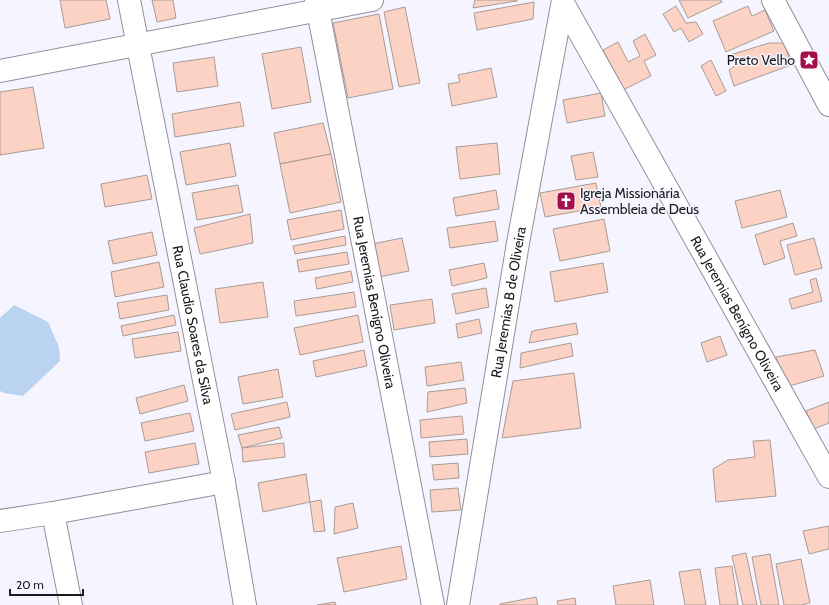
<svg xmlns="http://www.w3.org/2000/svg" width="829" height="605" font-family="Cabin,sans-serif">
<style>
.water{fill:#b9d3f1}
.building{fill:#fbd2c3;stroke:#a89c97}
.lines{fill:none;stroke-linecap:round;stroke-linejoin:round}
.minor-casing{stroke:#91909b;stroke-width:24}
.minor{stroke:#fff;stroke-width:22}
.labels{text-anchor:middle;stroke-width:3;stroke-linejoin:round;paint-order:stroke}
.poi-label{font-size:14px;fill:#1b1b1f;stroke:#f6f5ff;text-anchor:end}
.street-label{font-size:14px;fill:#1b1b1f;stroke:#f6f5ff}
</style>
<rect width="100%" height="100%" fill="#f6f5ff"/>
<polygon class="water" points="14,305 48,322 59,347 60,361 23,396 4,393 0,391 0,318"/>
<g class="building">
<polygon points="60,0 106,0 110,19 65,28"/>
<polygon points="152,0 173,0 176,18 157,22"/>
<polygon points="475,0 517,0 517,1 473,8"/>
<polygon points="679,0 721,0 722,2 688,18"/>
<polygon points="534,2 533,19 477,30 474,13"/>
<polygon points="676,6 686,23 696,22 703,34 689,42 681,28 674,32 663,14"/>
<polygon points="748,6 752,16 765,10 774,31 726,52 713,21"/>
<polygon points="405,7 420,83 399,87 384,12"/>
<polygon points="379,14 393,89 348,98 333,23"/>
<polygon points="645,34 656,55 644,61 651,76 623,90 603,50 618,42 628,62 640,56 633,41"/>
<polygon points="769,43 784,43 791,65 734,86 729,70 736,65 730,55"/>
<polygon points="301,47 311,102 272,109 262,54"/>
<polygon points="214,57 218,86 177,92 173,63"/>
<polygon points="711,60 726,91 716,96 701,66"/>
<polygon points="491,68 497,97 452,106 448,84 460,82 458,75"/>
<polygon points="33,87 44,148 0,155 0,92"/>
<polygon points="601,93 605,116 567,123 563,100"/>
<polygon points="240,102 244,126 175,137 172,114"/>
<polygon points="323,123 331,154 280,164 274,133"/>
<polygon points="230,143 236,176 186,185 180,152"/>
<polygon points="497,143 500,174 460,179 456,147"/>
<polygon points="593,152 598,177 576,180 571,156"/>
<polygon points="331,154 341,202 290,213 280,164"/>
<polygon points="147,175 152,199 105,207 101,184"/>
<polygon points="596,183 601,207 545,217 540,193"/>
<polygon points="238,185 243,212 197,220 192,193"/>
<polygon points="496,190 499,209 456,216 453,198"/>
<polygon points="780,190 787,217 742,228 735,201"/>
<polygon points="341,210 344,229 291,240 287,220"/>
<polygon points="250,214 253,243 200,254 194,228"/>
<polygon points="604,219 610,251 560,261 553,229"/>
<polygon points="495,221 498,241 450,248 447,228"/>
<polygon points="793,223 797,236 780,241 785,258 764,265 755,235"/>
<polygon points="152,232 157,255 113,264 108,241"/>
<polygon points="345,236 346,245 295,254 293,246"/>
<polygon points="402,238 409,271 379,277 372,244"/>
<polygon points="814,238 822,268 795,275 787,245"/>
<polygon points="347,252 349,264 299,272 297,260"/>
<polygon points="159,262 164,287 115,297 111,272"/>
<polygon points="484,263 487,278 452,286 449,270"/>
<polygon points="603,263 608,292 555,302 550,272"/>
<polygon points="351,271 353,282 317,289 315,278"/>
<polygon points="816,278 822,301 792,309 789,299 813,292 810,280"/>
<polygon points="263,282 268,317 220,323 215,289"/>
<polygon points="486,288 489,307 456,314 452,294"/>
<polygon points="354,292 356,307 296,316 294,301"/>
<polygon points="167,295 169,310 120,319 117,303"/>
<polygon points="432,299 435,323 394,330 390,305"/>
<polygon points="174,315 176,325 123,336 121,326"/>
<polygon points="358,315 363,342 300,355 294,328"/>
<polygon points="479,319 482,333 458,338 456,324"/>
<polygon points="576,323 578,334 529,343 532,331"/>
<polygon points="178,332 181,351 135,358 132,339"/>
<polygon points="720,336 727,355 707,362 701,343"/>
<polygon points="571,343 573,356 520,368 521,353"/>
<polygon points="364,350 367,366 316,377 313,361"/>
<polygon points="815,350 824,376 786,387 776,357"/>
<polygon points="461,362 464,380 427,386 425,367"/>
<polygon points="278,369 283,397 243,404 238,377"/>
<polygon points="574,373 581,428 502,438 513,381"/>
<polygon points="184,385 188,401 140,414 136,398"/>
<polygon points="465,388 467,403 427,412 428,392"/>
<polygon points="287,402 290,417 235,430 231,414"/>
<polygon points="829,402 829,423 814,429 806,411"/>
<polygon points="190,413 194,431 145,441 141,423"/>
<polygon points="462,416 464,434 421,438 420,420"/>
<polygon points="279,427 282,438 242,448 238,435"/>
<polygon points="467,439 468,454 430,457 429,442"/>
<polygon points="770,440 776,496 716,502 713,469 728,460 755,457 753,441"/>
<polygon points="195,443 199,464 149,473 145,452"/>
<polygon points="284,443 285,457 243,462 242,448"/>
<polygon points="458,463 459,478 434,480 432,465"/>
<polygon points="306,474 310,502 263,512 258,483"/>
<polygon points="458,488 461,510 432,512 430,490"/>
<polygon points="321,500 325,531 314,532 310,502"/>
<polygon points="353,503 358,528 334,534 335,507"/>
<polygon points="829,526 829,549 809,554 803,531"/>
<polygon points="401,546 407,579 344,592 337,558"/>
<polygon points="746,553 757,605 743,605 732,556"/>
<polygon points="770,554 779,605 761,605 752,557"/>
<polygon points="801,559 810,603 801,605 784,605 776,564"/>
<polygon points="732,566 738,605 720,605 715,568"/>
<polygon points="700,569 706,605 685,605 679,572"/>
<polygon points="650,580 654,605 616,605 613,586"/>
<polygon points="536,597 538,605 500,605 500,604"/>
<polygon points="575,598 576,605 558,605 557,601"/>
<polygon points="335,602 336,605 317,605"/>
</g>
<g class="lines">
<defs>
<g id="minor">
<path id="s1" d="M 129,0 L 224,482 L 245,605"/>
<path id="s2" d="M 316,0 L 433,605"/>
<polyline points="773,0 829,105"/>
<path id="s3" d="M 563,3 L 829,477"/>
<polyline points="0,71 372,0"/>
<polyline points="53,513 71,605"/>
<polyline points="0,521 53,513 224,482"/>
<path id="s4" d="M 458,605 L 518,243 L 563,0"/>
</g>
</defs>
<use href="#minor" class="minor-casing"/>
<use href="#minor" class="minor"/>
</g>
<defs>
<symbol id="sight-square" viewBox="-11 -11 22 22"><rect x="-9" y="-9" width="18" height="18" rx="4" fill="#a40e4b" stroke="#f6f5ff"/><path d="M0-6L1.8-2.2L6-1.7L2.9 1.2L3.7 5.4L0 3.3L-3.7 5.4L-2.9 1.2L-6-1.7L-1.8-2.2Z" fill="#fff"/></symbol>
<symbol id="church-square" viewBox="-11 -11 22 22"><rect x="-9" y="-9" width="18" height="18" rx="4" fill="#a40e4b" stroke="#f6f5ff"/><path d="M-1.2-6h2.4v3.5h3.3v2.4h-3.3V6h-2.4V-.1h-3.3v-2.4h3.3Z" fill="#fff"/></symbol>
</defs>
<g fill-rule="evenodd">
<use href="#sight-square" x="798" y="49" width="22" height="22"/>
<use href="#church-square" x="555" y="190" width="22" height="22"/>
</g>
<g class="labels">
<g class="poi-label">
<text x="795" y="65">Preto Velho</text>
<text x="580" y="198" text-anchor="start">Igreja Missionária<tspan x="580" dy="16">Assembleia de Deus</tspan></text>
</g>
<g class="street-label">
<text dy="5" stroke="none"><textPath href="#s2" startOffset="308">Rua Jeremias Benígno Oliveira</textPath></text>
<text dy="5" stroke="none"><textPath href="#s4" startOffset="307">Rua Jeremias B de Oliveira</textPath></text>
<text dy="5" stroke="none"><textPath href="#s3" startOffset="356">Rua Jeremias Benígno Oliveira</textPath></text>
<text dy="5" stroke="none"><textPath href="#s1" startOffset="331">Rua Claudio Soares da Silva</textPath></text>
</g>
</g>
<path d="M10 589v6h73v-6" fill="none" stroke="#1b1b1f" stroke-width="2"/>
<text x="16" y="589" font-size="12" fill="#1b1b1f" stroke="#f6f5ff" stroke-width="3" paint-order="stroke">20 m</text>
</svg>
